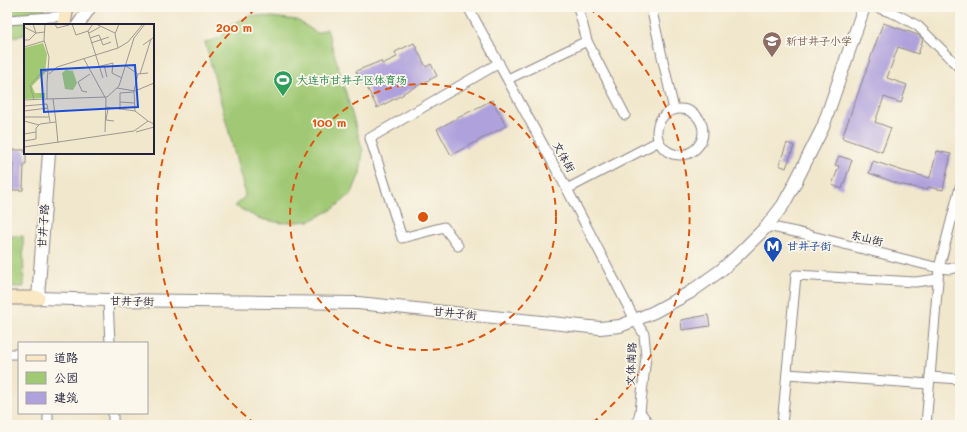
<svg xmlns="http://www.w3.org/2000/svg" width="967" height="432" font-family="Mali,'LXGW WenKai TC',sans-serif">
<style>
.green{fill:#a1c974;stroke:#627658}
.building{fill:#afa1dc}
.lines{fill:none;stroke-linecap:round;stroke-linejoin:round}
.minor-casing{stroke:#8a8484;stroke-width:11}
.tertiary-casing{stroke:#8a8484;stroke-width:14}
.secondary-casing{stroke:#8a8484;stroke-width:15}
.minor{stroke:#fff;stroke-width:9}
.tertiary{stroke:#fff;stroke-width:12}
.secondary{stroke:#fae7c3;stroke-width:13}
.ring{fill:none;stroke:#de560e;stroke-width:2;stroke-dasharray:7 5}
.labels{text-anchor:middle;stroke-width:3.5;stroke-linejoin:round;paint-order:stroke}
.education-label{font-size:11px;fill:#785e54;stroke:#fbf7ec;text-anchor:start}
.leisure-label{font-size:11px;fill:#27864d;stroke:#fbf7ec;text-anchor:start}
.street-label{font-size:11px;fill:#22223b;stroke:#fbf7ec}
.transit-label{font-size:11px;fill:#164399;stroke:#fbf7ec;text-anchor:start}
.inset-road{fill:none;stroke:#9e9892;stroke-width:1}
.view{fill:#1d4ed8;fill-opacity:0.15;stroke:#1d4ed8;stroke-width:2}
.inset-edge{fill:none;stroke:#22223b;stroke-width:2}
.centre{fill:#de560e;stroke:#fbf7ec;stroke-width:2}
.ring-label{font-size:12px;text-anchor:middle;font-weight:bold;fill:#de560e;stroke:#fbf7ec;stroke-width:3.5;stroke-linejoin:round;paint-order:stroke}
</style>
<rect width="100%" height="100%" fill="#fbf7ec"/>
<filter id="ink" filterUnits="userSpaceOnUse"><feTurbulence type="fractalNoise" baseFrequency=".025" numOctaves="2"/><feDisplacementMap in="SourceGraphic" scale="8" xChannelSelector="R" yChannelSelector="G"/><feConvolveMatrix kernelMatrix="1 2 1 2 8 2 1 2 1" color-interpolation-filters="sRGB"/></filter>
<filter id="wash" filterUnits="userSpaceOnUse"><feTurbulence type="fractalNoise" baseFrequency=".012" numOctaves="4" result="noise"/><feDisplacementMap in="SourceGraphic" scale="16" xChannelSelector="R" yChannelSelector="G"/><feGaussianBlur stdDeviation="0.9" result="paint"/><feColorMatrix in="noise" values="0 0 0 0 0 0 0 0 0 0 0 0 0 0 0 0 0 1.4 0 .05"/><feComposite in="paint" operator="in"/></filter>
<g filter="url(#wash)">
<rect width="100%" height="100%" fill="#f1e7cc"/>
<g class="green">
<polygon points="7,7 45,7 42,25 25,25 25,35 13,37 7,42"/>
<polygon points="252,15 297,20 317,33 327,29 363,151 360,173 352,193 333,209 310,221 282,223 260,219 235,206 245,196 244,189 205,42 220,38 230,25"/>
<polygon points="7,236 23,236 24,287 7,287"/>
</g>
<g id="blocks">
<g class="building">
<polygon points="883,23 918,35 923,39 918,54 898,47 887,78 907,85 901,103 884,97 875,122 891,128 882,152 842,138"/>
<polygon points="414,43 426,67 431,64 437,76 403,93 404,94 377,108 364,81 361,82 356,71 381,61 382,64 397,57 395,52"/>
<polygon points="492,100 506,126 451,155 437,129"/>
<polygon points="787,143 794,146 786,168 779,165"/>
<polygon points="10,150 25,150 25,153 26,153 26,164 24,164 23,190 12,190 13,163 9,163"/>
<polygon points="937,151 951,154 943,190 928,187 927,190 899,184 869,173 873,161 903,171 930,178"/>
<polygon points="839,156 852,160 842,189 832,185 839,166 835,165"/>
<polygon points="708,315 710,326 682,330 681,320"/>
</g>
</g>
</g>
<g filter="url(#ink)">
<use href="#blocks" fill-opacity="0" stroke="#8a8484" stroke-width="1"/>
<g class="lines">
<defs>
<g id="minor">
<polyline points="468,7 567,189 635,320 644,334 646,356 640,412 637,425"/>
<polyline points="578,7 587,41 625,115"/>
<polyline points="651,7 674,110"/>
<polyline points="876,7 898,15 918,26 960,68"/>
<polyline points="7,20 66,16"/>
<polyline points="508,79 587,41"/>
<circle cx="680" cy="132" r="23"/>
<polyline points="567,189 659,141"/>
<polyline points="767,226 800,233 939,268 949,269 960,267"/>
<polyline points="458,246 444,227 402,238 370,138 499,63"/>
<polyline points="108,300 110,343"/>
<polyline points="7,354 19,354"/>
<polyline points="787,374 929,384"/>
<polyline points="930,377 960,379"/>
<polyline points="640,412 650,425"/>
<polyline points="48,413 48,425"/>
<polyline points="113,413 113,425"/>
<polyline points="782,425 796,275 915,282 938,279"/>
<polyline points="926,425 939,268 960,187"/>
</g>
<g id="tertiary">
<polyline points="78,25 90,7"/>
<polyline points="49,153 38,298 108,300 358,303 600,328 620,326 635,320 654,312 689,293 720,271 737,256 767,226 783,205 793,187 823,127 864,7"/>
</g>
<g id="secondary">
<polyline points="64,25 67,7"/>
<polyline points="7,298 38,298"/>
</g>
</defs>
<use href="#minor" class="minor-casing"/>
<use href="#tertiary" class="tertiary-casing"/>
<use href="#secondary" class="secondary-casing"/>
<use href="#minor" class="minor"/>
<use href="#tertiary" class="tertiary"/>
<use href="#secondary" class="secondary"/>
</g>
</g>
<g class="ring">
<circle cx="423" cy="217" r="133"/>
<path d="M255 424A267 267 0 0 1 257 8M589 8A267 267 0 0 1 591 424"/>
</g>
<defs>
<symbol id="school-pin" viewBox="-11 -11 22 30"><path d="M0 17L-7.5 6A9.5 9.5 0 1 1 7.5 6Z" fill="#8d6e63" stroke="#fbf7ec"/><path d="M0-5L7-2L0 1L-7-2ZM-4 1L0 2.5L4 1V4Q0 6-4 4Z" fill="#fff"/></symbol>
<symbol id="stadium-pin" viewBox="-11 -11 22 30"><path d="M0 17L-7.5 6A9.5 9.5 0 1 1 7.5 6Z" fill="#2e9e5b" stroke="#fbf7ec"/><path d="M0-5a6.5 5 0 1 0 0 10a6.5 5 0 1 0 0-10ZM-3.5-1.8h7v3.6h-7Z" fill="#fff"/></symbol>
<symbol id="metro-pin" viewBox="-11 -11 22 30"><path d="M0 17L-7.5 6A9.5 9.5 0 1 1 7.5 6Z" fill="#1a4fb4" stroke="#fbf7ec"/><path d="M-5.5 5V-5H-3L0 0L3-5H5.5V5H3V-.5L0 4L-3-.5V5Z" fill="#fff"/></symbol>
</defs>
<g fill-rule="evenodd">
<use href="#school-pin" x="761" y="30" width="22" height="30"/>
<use href="#stadium-pin" x="272" y="69" width="22" height="30"/>
<use href="#metro-pin" x="762" y="235" width="22" height="30"/>
</g>
<g class="labels">
<g class="education-label">
<text x="786" y="45">新甘井子小学</text>
</g>
<g class="leisure-label">
<text x="297" y="84">大连市甘井子区体育场</text>
</g>
<g class="street-label">
<text transform="translate(564 157) rotate(61)" y="4">文体街</text>
<text transform="translate(43 226) rotate(-86)" y="4">甘井子路</text>
<text transform="translate(867 238) rotate(14)" y="4">东山街</text>
<text transform="translate(132 301) rotate(1)" y="4">甘井子街</text>
<text transform="translate(455 313) rotate(6)" y="4">甘井子街</text>
<text transform="translate(631 364) rotate(-88)" y="4">文体南路</text>
</g>
<g class="transit-label">
<text x="787" y="250">甘井子街</text>
</g>
</g>
<g transform="translate(24 24)">
<rect width="130" height="130" fill="#f1e7cc"/>
<path d="M 19,19 L 23,30 L 21,49 L 8,62 L 11,69 L 21,69 L 21,74 L 0,75 L 0,24 ZM 42,46 L 49,47 L 53,59 L 49,66 L 41,65 L 38,49 Z" fill="#a1c974"/>
<path class="inset-road" d="M 21,0 L 20,16 L 25,33 L 23,59M 31,0 L 33,4 L 45,1M 48,0 L 52,11 L 64,7M 69,0 L 64,7 L 79,54M 72,0 L 91,9M 0,3 L 12,9 L 21,8M 65,9 L 76,3M 66,14 L 75,11 L 79,21 L 87,18M 0,16 L 5,16 L 12,9 L 9,0M 67,19 L 85,13M 119,21 L 130,13M 0,23 L 20,17M 94,24 L 91,10 L 95,0M 60,35 L 82,75 L 81,108M 80,41 L 83,53M 102,42 L 114,50 L 124,49M 73,43 L 89,39 L 88,49 L 98,54M 25,50 L 33,43 L 94,24 L 104,18 L 119,0M 116,50 L 127,15M 23,59 L 23,75 L 83,73 L 95,62 L 110,14 L 121,0M 7,60 L 18,48 L 24,47M 6,61 L 10,76M 93,64 L 111,67 L 130,59M 63,68 L 58,67 L 54,58 L 66,50M 0,76 L 23,75M 96,78 L 110,79M 0,82 L 23,80 L 26,98M 82,83 L 111,87 L 124,97M 84,85 L 82,96 L 90,97M 96,86 L 96,69 L 110,68M 0,87 L 24,84M 111,87 L 110,67 L 114,50M 0,93 L 25,93M 0,97 L 15,101M 32,98 L 34,119M 112,108 L 130,103M 0,110 L 12,108M 0,117 L 12,115 L 12,104 L 16,100 L 32,98 L 29,75M 0,123 L 110,107 L 124,97 L 130,100"/>
<path class="view" d="M 111,41 L 114,83 L 20,88 L 17,46 Z"/>
<rect width="130" height="130" class="inset-edge"/>
</g>
<circle cx="423" cy="217" r="6" class="centre"/>
<g class="ring-label">
<text x="234" y="32">200 m</text>
<text x="329" y="127">100 m</text>
</g>
<rect width="967" height="432" fill="none" stroke="#fbf7ec" stroke-width="24"/>
<rect x="18" y="342" width="130" height="72" fill="#fbf7ec" stroke="#a4a2a5"/>
<rect x="26" y="355" width="20" height="6" fill="#fae7c3" stroke="#a4a2a5"/>
<text x="54" y="362" font-size="12" fill="#22223b">道路</text>
<rect x="26" y="372" width="20" height="12" fill="#a1c974" stroke="#a4a2a5"/>
<text x="54" y="382" font-size="12" fill="#22223b">公园</text>
<rect x="26" y="392" width="20" height="12" fill="#afa1dc" stroke="#a4a2a5"/>
<text x="54" y="402" font-size="12" fill="#22223b">建筑</text>
</svg>
